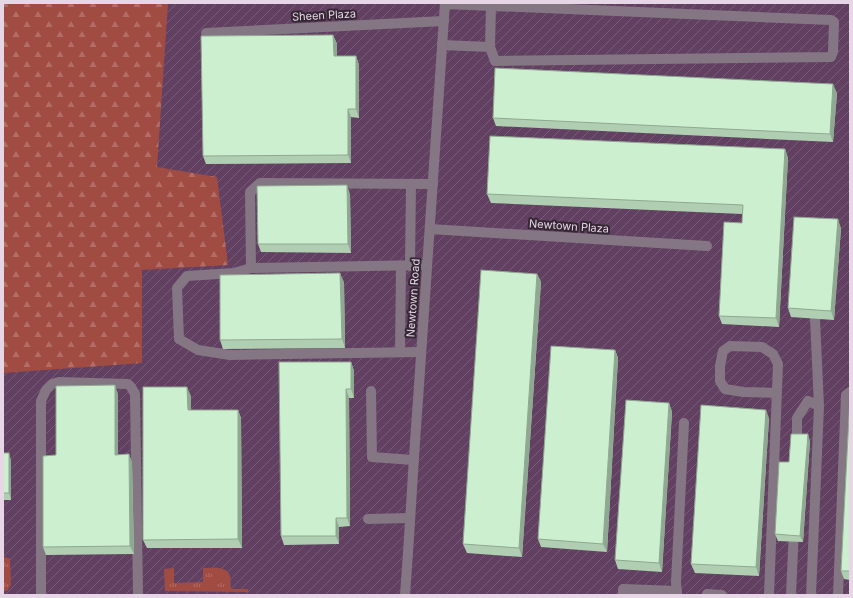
<svg xmlns="http://www.w3.org/2000/svg" width="853" height="598" font-family="Inter,sans-serif">
<style>
.industrial{fill:url(#industrial-furrows)}
.grass{fill:url(#grass-tufts)}
.forest{fill:url(#forest-firs)}
.lines{fill:none;stroke-linecap:round;stroke-linejoin:round}
.minor{stroke:#847683;stroke-width:10}
.wall{fill:#afceb2}
.shaded-wall{fill:#8fa891}
.building{fill:#ccf0cf;stroke:#8fa891}
.labels{text-anchor:middle;stroke-width:4;stroke-linejoin:round;paint-order:stroke}
.street-label{font-size:11px;fill:#e7d6e6;stroke:#342733}
</style>
<defs>
<pattern id="industrial-furrows" width="10" height="10" patternUnits="userSpaceOnUse"><rect width="10" height="10" fill="#624061"/><path d="M-1 1l2-2M0 10L10 0M9 11l2-2" fill="none" stroke="#785b78"/></pattern>
<pattern id="grass-tufts" width="24" height="20" patternUnits="userSpaceOnUse"><rect width="24" height="20" fill="#a14c43"/><path d="M3 7l-1-3M5 7V3M7 7l1-3M15 17l-1-3M17 17v-4M19 17l1-3" fill="none" stroke="#b26d67"/></pattern>
<pattern id="forest-firs" width="22" height="20" patternUnits="userSpaceOnUse"><rect width="22" height="20" fill="#a14c43"/><path d="M5 1l3.5 6h-7zM16 11l3.5 6h-7z" fill="#b26d67"/></pattern>
</defs>
<rect width="100%" height="100%" fill="#563a55"/>
<rect class="industrial" x="3" y="3" width="847" height="592"/>
<g class="grass">
<polygon points="3,557 8,558 10,559 11,585 7,591 3,591"/>
<path d="M 174,568 L 174,583 L 203,582 L 203,568 C 211,568 227,565 230,576 C 231,580 230,585 231,589 L 248,589 L 249,592 L 165,591 L 164,569 Z"/>
</g>
<polygon class="forest" points="3,3 168,3 157,167 217,177 228,265 142,270 142,363 3,373"/>
<g class="lines">
<g class="minor">
<polyline points="206,33 444,21"/>
<polyline points="442,45 490,47 495,61 831,57 833,52 834,22 831,20 445,4"/>
<polyline points="490,47 491,6"/>
<polyline points="430,229 707,246"/>
<polyline points="410,266 411,184"/>
<polyline points="251,268 250,192 260,183 433,184"/>
<polyline points="400,352 401,266"/>
<polyline points="421,352 230,355 198,350 179,339 177,288 187,276 234,273 251,268 427,265"/>
<polyline points="371,391 372,457 413,460"/>
<polyline points="797,446 797,418 808,401 819,406"/>
<polyline points="368,519 410,518"/>
<polyline points="707,594 722,595"/>
<polyline points="41,595 41,401 46,390 52,384 59,382 128,384 131,387 135,394 138,595"/>
<path d="M 405,595 C 410,530 413,465 418,400 L 445,3"/>
<polyline points="623,595 623,589 677,591"/>
<polyline points="677,595 676,582 684,423"/>
<polyline points="769,595 778,364 773,354 762,347 730,346 723,351 720,366 720,381 725,389 743,392 777,393"/>
<polyline points="791,595 794,528"/>
<polyline points="811,595 819,406 815,319"/>
<polyline points="838,595 846,395 850,392"/>
</g>
</g>
<g class="wall">
<polygon points="333,35 337,44 337,56 356,56 359,65 359,118 351,117 351,163 206,164 203,156"/>
<polygon points="837,93 833,142 496,126 493,118"/>
<polygon points="785,149 788,158 779,327 722,324 719,316 742,223 742,214 491,203 487,194"/>
<polygon points="350,194 351,253 261,252 258,244"/>
<polygon points="841,228 834,320 791,317 788,308"/>
<polygon points="537,274 541,282 522,557 467,553 463,544"/>
<polygon points="344,282 345,348 223,349 220,340"/>
<polygon points="615,350 618,358 607,552 541,547 538,539"/>
<polygon points="351,362 354,371 354,398 349,398 350,526 339,527 339,544 284,545 281,536"/>
<polygon points="118,394 118,455 129,454 132,463 134,554 46,555 43,547 56,455"/>
<polygon points="191,396 191,410 238,410 241,418 242,548 147,548 143,540"/>
<polygon points="850,397 850,580 844,579 841,571"/>
<polygon points="669,403 672,412 662,572 618,569 615,560"/>
<polygon points="769,418 759,576 695,573 691,564"/>
<polygon points="810,441 803,542 778,541 775,534 789,462"/>
<polygon points="3,453 11,460 11,500 3,500"/>
</g>
<g class="shaded-wall">
<polygon points="333,35 337,44 337,65 334,56"/>
<polygon points="356,56 359,65 359,118 356,109"/>
<polygon points="833,84 837,93 833,142 830,134"/>
<polygon points="348,109 351,117 351,163 348,155"/>
<polygon points="785,149 788,158 779,327 776,318"/>
<polygon points="347,185 350,194 351,253 348,244"/>
<polygon points="838,219 841,228 834,320 831,311"/>
<polygon points="340,273 344,282 345,348 342,339"/>
<polygon points="537,274 541,282 522,557 519,548"/>
<polygon points="615,350 618,358 607,552 603,544"/>
<polygon points="351,362 354,371 354,398 351,389"/>
<polygon points="115,385 118,394 118,464 115,455"/>
<polygon points="187,387 191,396 191,418 188,410"/>
<polygon points="346,389 349,398 350,526 347,518"/>
<polygon points="669,403 672,412 662,572 659,563"/>
<polygon points="238,410 241,418 242,548 238,539"/>
<polygon points="766,410 769,418 759,576 756,567"/>
<polygon points="808,434 810,441 803,542 800,536"/>
<polygon points="9,453 11,460 11,500 9,493"/>
<polygon points="129,454 132,463 134,554 130,546"/>
<polygon points="336,518 339,527 339,544 336,536"/>
</g>
<g class="building">
<polygon points="333,35 334,56 356,56 356,109 348,109 348,155 203,156 201,36"/>
<polygon points="495,68 833,84 830,134 493,118"/>
<polygon points="490,136 785,149 776,318 719,316 724,222 742,223 743,205 487,194"/>
<polygon points="347,185 348,244 258,244 257,186"/>
<polygon points="794,217 838,219 831,311 788,308"/>
<polygon points="481,270 537,274 519,548 463,544"/>
<polygon points="340,273 342,339 220,340 220,275"/>
<polygon points="551,346 615,350 603,544 538,539"/>
<polygon points="279,362 351,362 351,389 346,389 347,518 336,518 336,536 281,536"/>
<polygon points="115,385 115,455 129,454 130,546 43,547 43,456 56,455 56,386"/>
<polygon points="143,387 187,387 188,410 238,410 238,539 143,540"/>
<polygon points="850,397 850,571 841,571"/>
<polygon points="626,400 669,403 659,563 615,560"/>
<polygon points="701,405 766,410 756,567 691,564"/>
<polygon points="791,434 808,434 800,536 775,534 779,462 789,462"/>
<rect x="3" y="453" width="6" height="40"/>
</g>
<g class="labels">
<g class="street-label">
<text transform="translate(324 15) rotate(-3)" y="4">Sheen Plaza</text>
<text transform="translate(569 226) rotate(4)" y="4">Newtown Plaza</text>
<text transform="translate(413 298) rotate(-86)" y="4">Newtown Road</text>
</g>
</g>
<rect width="853" height="598" fill="none" stroke="#e7d6e6" stroke-width="8"/>
</svg>
